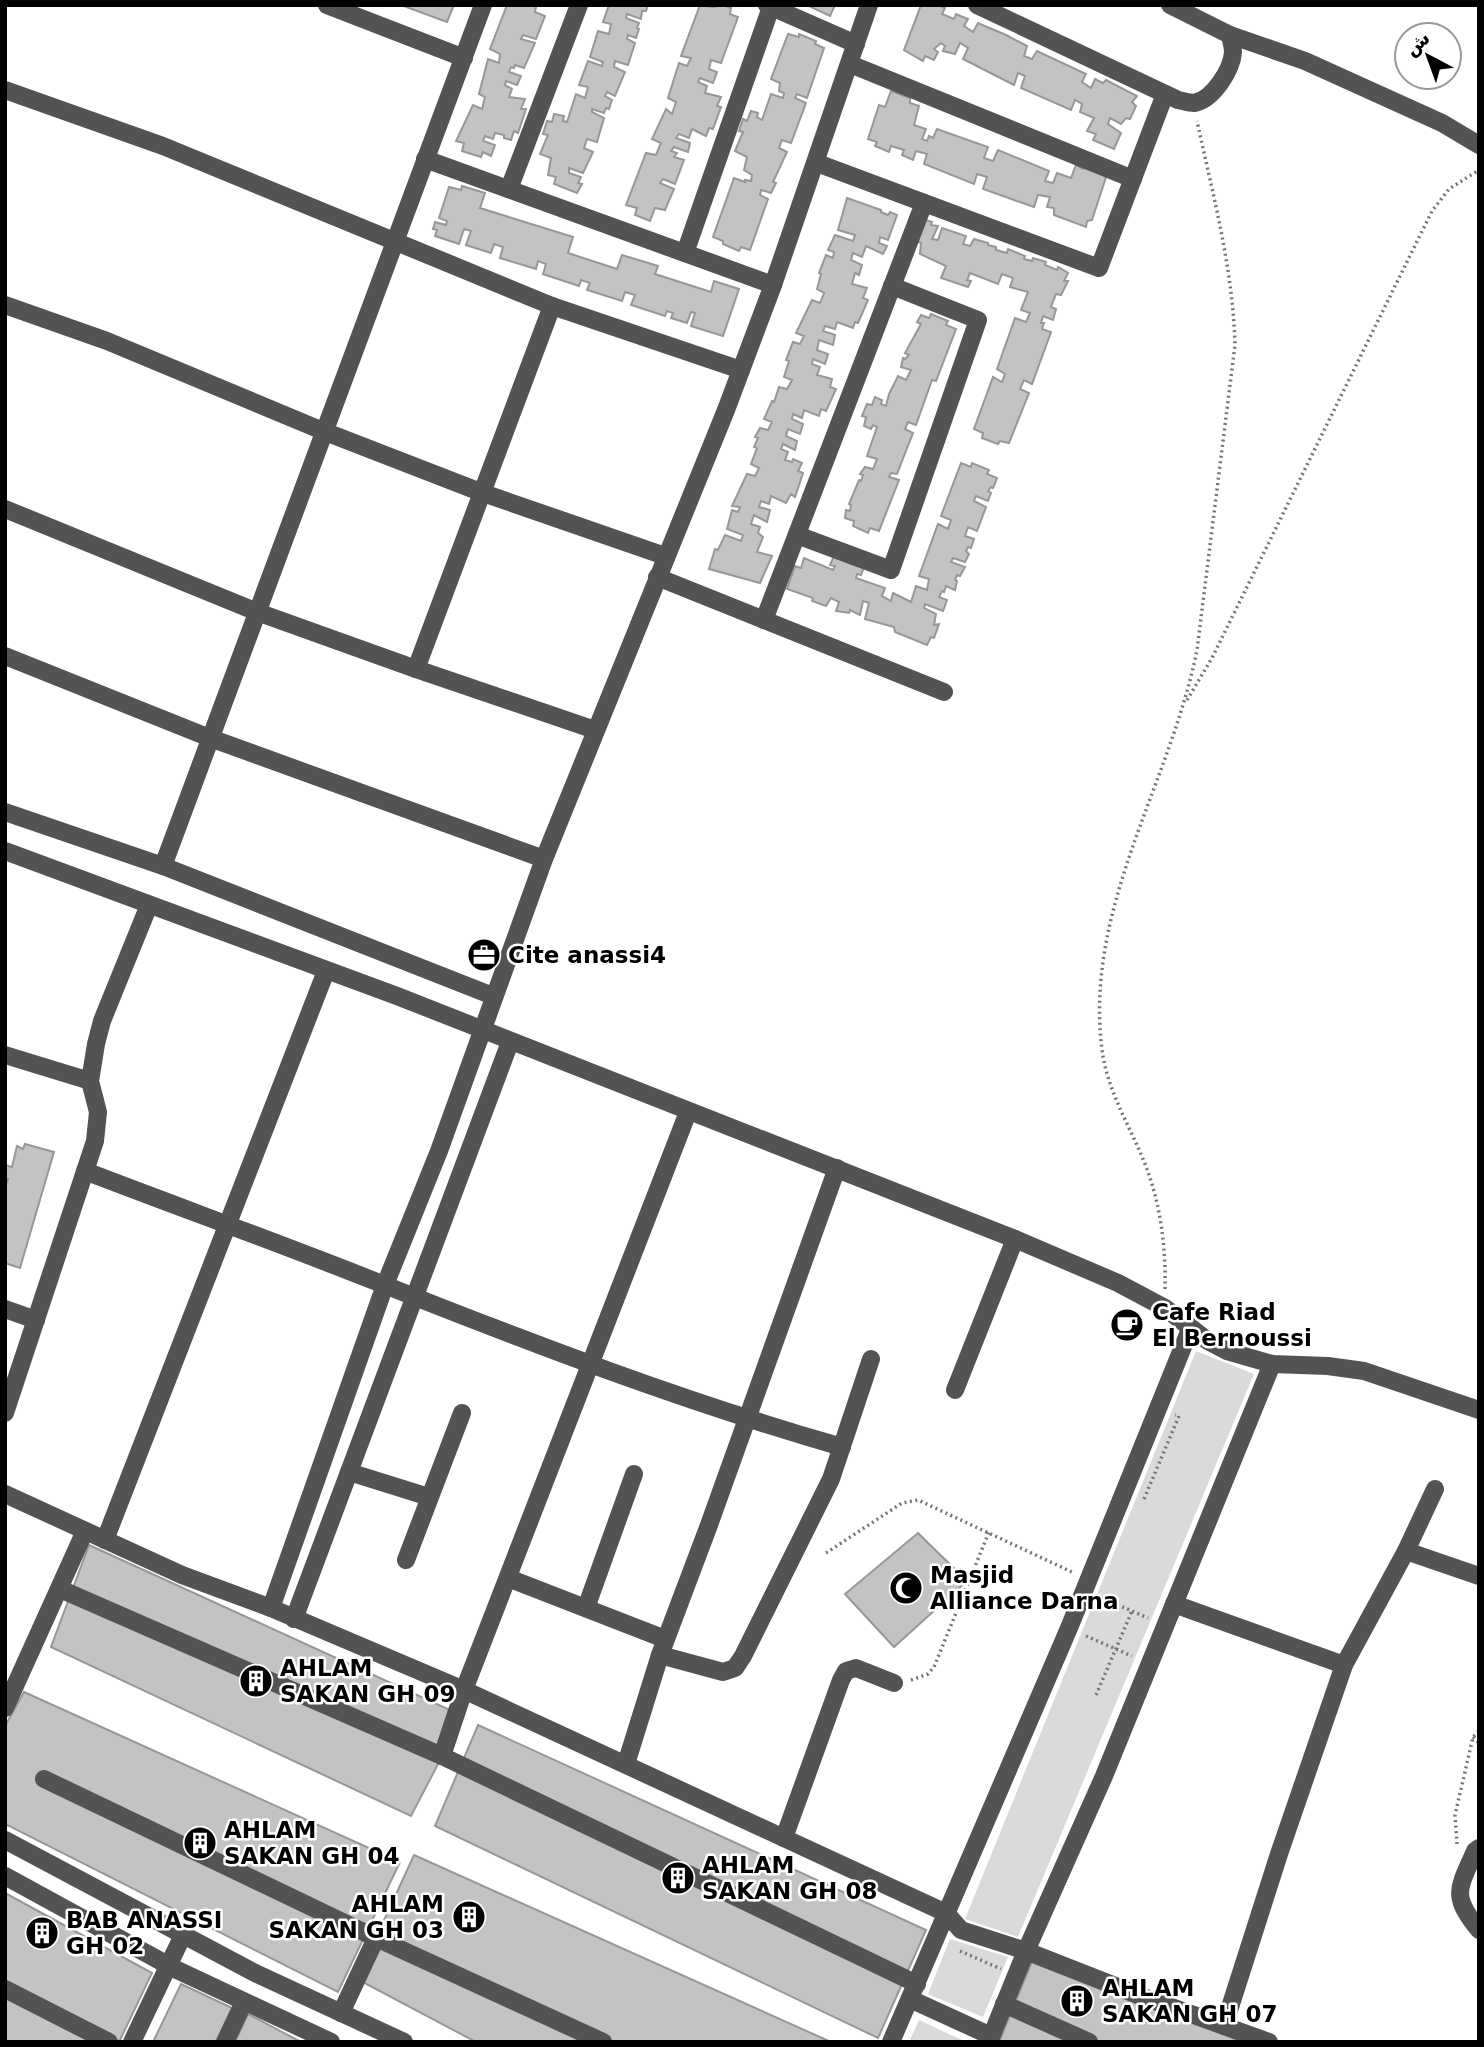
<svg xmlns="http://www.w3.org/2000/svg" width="1484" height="2047" font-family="'DejaVu Sans',Vazirmatn,sans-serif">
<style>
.green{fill:#dadada}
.building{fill:#c3c3c3;stroke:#979797;stroke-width:2}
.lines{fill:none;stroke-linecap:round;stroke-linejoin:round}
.path{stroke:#757575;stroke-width:3.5;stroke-dasharray:2 3.5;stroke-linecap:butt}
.minor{stroke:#535353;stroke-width:18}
.labels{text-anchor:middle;stroke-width:5;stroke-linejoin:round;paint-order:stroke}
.poi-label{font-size:23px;font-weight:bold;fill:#000;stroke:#fff;text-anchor:start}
</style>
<rect width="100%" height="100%" fill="#fff"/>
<g class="green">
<polygon points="1196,1351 1254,1374 1018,1937 965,1919"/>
<polygon points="950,1939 1008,1957 983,2017 928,1994"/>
<polygon points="919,2020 966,2042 909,2042"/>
</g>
<g class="building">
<polygon points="401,5 454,5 447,22"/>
<polygon points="507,5 534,5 536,7 535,12 545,16 536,39 523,35 521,39 535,43 524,68 515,65 514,68 511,67 509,72 521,76 517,85 506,81 505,85 512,89 509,97 525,99 521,109 526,109 518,133 514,131 511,140 504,138 504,135 495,133 493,139 485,136 483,141 495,145 491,156 483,152 481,157 462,151 464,143 456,141 473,105 482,109 485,97 479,94 488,59 499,63 500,54 490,49"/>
<polygon points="609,5 648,5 646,11 642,11 641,19 627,14 626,18 639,23 637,28 639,29 636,38 628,35 627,39 635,43 628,65 615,61 614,67 625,72 615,96 607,92 605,96 612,100 609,109 606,108 604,113 592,109 592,112 604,118 597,142 587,139 584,148 593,152 583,173 569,168 569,173 581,177 578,183 582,184 577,193 554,184 556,177 548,175 551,158 540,154 548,135 543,134 547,121 552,122 554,114 564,116 563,121 567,122 576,94 585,98 588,87 579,85 588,61 602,66 603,62 590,57 598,31 609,34 611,24 603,22"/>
<polygon points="700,5 713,7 723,5 731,8 730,14 738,17 721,63 711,60 709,69 717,72 713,83 700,78 698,82 707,86 705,93 721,97 717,106 721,107 713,129 709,128 706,136 692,129 689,138 679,134 676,138 690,143 688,152 674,147 671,151 677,153 674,157 684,160 675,184 663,179 660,183 674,189 665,210 655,208 650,221 635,215 637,208 626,205 646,153 656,155 661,143 652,139 666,109 672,114 676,102 668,98 679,63 687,66 691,58 681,56"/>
<polygon points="807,5 835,5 830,16"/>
<polygon points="921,5 938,5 945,8 942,14 954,19 956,14 968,19 964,26 973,32 978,23 1006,35 1027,46 1024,56 1032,59 1037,51 1086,74 1082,82 1091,88 1095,79 1103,83 1106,80 1137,96 1132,102 1136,106 1130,119 1126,118 1121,124 1110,118 1108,124 1121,133 1114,149 1093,140 1096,134 1087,131 1094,118 1080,112 1082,104 1075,100 1071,110 1021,88 1025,76 1018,73 1014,85 963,59 968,48 960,43 955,54 943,51 945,46 941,43 934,49 938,52 934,60 925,56 923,61 904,50"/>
<polygon points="788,34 799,37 799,34 816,41 815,44 824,48 807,98 797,94 795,98 806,103 791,143 782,140 779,148 787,152 773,182 776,183 771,193 761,190 760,195 768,199 750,250 741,247 739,251 723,244 723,241 713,237 734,178 745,182 745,180 751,181 752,175 744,170 747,157 735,151 743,132 739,131 743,119 747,121 751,111 758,113 757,117 762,120 771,94 783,98 784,93 779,91 780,83 771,79"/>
<polygon points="891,91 910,98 910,103 919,106 914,125 926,129 922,139 927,141 929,136 933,138 937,129 988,147 984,158 993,161 998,150 1049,171 1045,181 1053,183 1057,173 1071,178 1076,165 1083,169 1085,165 1107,174 1092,220 1087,221 1086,227 1054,215 1054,208 1047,207 1050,197 1038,195 1034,207 983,189 987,177 977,174 974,184 924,164 927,154 916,151 913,160 902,155 904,150 891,146 889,152 875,146 877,142 868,139 879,105 885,107"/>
<polygon points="462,186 485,193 480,208 573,237 568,253 617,269 622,255 658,266 655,274 711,292 714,281 739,289 723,336 691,326 695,313 691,312 687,323 671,318 673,313 667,311 665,316 631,305 635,295 625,292 622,301 587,290 590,283 581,280 579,286 543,274 546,264 538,261 536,269 500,258 503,247 494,244 491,253 466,245 471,231 464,229 459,244 435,236 437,230 433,229 435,222 446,225 447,221 439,218 449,187 461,190"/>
<polygon points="847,198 881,210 881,212 888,215 890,212 897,215 888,240 880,237 879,243 887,246 883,254 866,246 862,257 853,253 851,260 862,265 859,275 855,273 852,284 867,288 863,298 868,300 858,323 855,322 853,328 837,322 835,329 825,326 823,331 835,335 833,345 819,340 817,350 828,354 825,364 813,359 812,364 820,367 817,375 832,379 830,387 836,389 826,411 821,409 819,416 804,410 802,418 793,414 792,419 803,424 800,434 788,429 786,436 797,441 795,450 783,444 781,449 788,452 785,460 792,462 793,459 802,463 798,471 803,473 795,497 791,494 786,503 771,496 769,504 761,501 759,507 770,510 767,522 754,515 751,524 760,527 758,533 763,537 757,552 772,556 760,583 709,569 715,549 718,550 725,535 741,541 743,535 727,529 732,510 738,512 740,507 732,506 747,474 755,476 759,468 751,464 757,448 754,447 758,438 755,437 760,428 768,430 772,422 764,419 772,401 774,402 779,387 787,389 792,380 784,377 789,361 786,360 793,342 800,344 804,336 796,333 812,300 820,303 824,293 817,289 821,274 819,273 826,255 833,258 834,252 828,250 835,235 853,241 855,235 838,230"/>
<polygon points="925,220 932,222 931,225 938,226 932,239 938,240 942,228 966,236 963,244 970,246 974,239 988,243 988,245 996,247 996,250 1007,253 1008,249 1025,256 1024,259 1032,261 1033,258 1046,262 1045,265 1057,270 1058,267 1068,273 1064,281 1068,281 1061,295 1056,294 1051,307 1056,309 1053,320 1043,316 1041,323 1044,323 1042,329 1051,332 1032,384 1024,380 1020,389 1029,393 1009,443 1000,441 998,444 982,438 983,433 974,429 993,377 1002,382 1005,374 997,369 1015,318 1026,322 1030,313 1021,310 1028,292 1010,287 1013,278 1002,274 998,284 970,273 967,280 971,281 968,287 941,278 946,266 920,254 921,243 916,241"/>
<polygon points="931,314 948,321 946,325 956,329 936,381 932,380 916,425 908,422 905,429 913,433 897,474 891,473 889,477 899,480 879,531 870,528 868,533 853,526 854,521 845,518 846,510 850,511 851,505 849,504 859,480 861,481 863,475 860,474 865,467 873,469 877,459 867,456 877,427 873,425 871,429 864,426 866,417 862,416 867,404 872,405 875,397 882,400 881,404 886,406 889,394 898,376 906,380 911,370 901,367 903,358 905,359 909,355 905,353 921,324 917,322 921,315 929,318"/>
<polygon points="961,463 971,467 972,463 989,470 987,474 997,478 993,488 991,487 988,491 991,493 988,501 976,496 974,501 986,507 977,531 968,527 965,536 974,539 971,548 968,547 966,551 969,554 965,562 953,558 951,562 965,567 960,576 957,575 955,580 957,581 955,590 946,586 944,592 942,591 939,597 947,600 943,611 925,604 924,608 936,614 934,625 939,624 934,638 931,637 927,645 895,632 894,627 865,619 869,603 863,601 860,615 850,610 849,613 836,611 839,602 831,598 826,606 812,601 813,598 787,589 795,566 801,568 804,558 833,570 835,566 830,565 834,556 864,567 861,575 857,574 856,578 885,588 882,596 891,601 893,593 911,602 916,586 927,590 929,579 919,576 938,524 948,529 951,520 941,516"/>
<polygon points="25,1144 54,1152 20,1268 5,1263 5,1187 8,1179 5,1178 5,1165 12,1167 17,1146 23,1149"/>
<polygon points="918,1533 967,1581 894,1647 845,1594"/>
<polygon points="89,1545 463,1716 411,1816 51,1647"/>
<polygon points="24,1692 400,1862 338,1992 5,1824 5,1726"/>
<polygon points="478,1725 926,1930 878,2038 435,1826"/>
<polygon points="414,1855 831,2042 476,2042 357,1979"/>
<polygon points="5,1893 152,1973 119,2042 5,2042"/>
<polygon points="1032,1961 1243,2042 999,2042"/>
<polygon points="181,1984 232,2008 216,2042 153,2042"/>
<polygon points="248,2014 301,2042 235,2042"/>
</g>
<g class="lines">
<g class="path">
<polyline points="1187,700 1212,658 1432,211 1449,189 1479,170"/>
<path d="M 1165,1289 C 1166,1244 1160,1200 1143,1159 C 1128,1123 1107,1089 1102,1050 C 1084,907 1170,785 1197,650 L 1235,345 C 1233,269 1213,195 1197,121"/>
<polyline points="1144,1499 1179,1416 1175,1415"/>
<polyline points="826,1553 902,1503 918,1500 1072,1572"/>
<polyline points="1102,1598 1148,1618"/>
<polyline points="1086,1636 1132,1656"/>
<polyline points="911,1680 928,1674 934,1667 989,1532"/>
<polyline points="1096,1695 1132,1611"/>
<polyline points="1473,1737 1479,1743"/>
<polyline points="1457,1844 1455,1815 1473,1737 1479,1731"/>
<polyline points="960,1951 1001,1969"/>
</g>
<g class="minor">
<polyline points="327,5 464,58"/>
<polyline points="767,5 856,44"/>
<path d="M 977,5 L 1178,100 C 1183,101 1189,103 1194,103 C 1213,100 1232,69 1233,52 C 1233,46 1231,41 1230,35"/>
<polyline points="1170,5 1230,35 1305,61 1442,123 1479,145"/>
<polyline points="850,64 1133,179"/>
<polyline points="5,90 163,146 552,306 741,370"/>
<polyline points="425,159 773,285"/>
<polyline points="817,163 1099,268 1165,94"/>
<polyline points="509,189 579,5"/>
<polyline points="685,253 771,7"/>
<polyline points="5,305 107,341 323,431 483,493 665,556"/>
<polyline points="5,509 257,612 416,669 595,730"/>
<polyline points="797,535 891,570 978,320 892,286"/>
<polyline points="657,577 944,692"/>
<polyline points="764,620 924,203"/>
<polyline points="5,656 210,738 544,859"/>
<polyline points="416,669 552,306"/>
<polyline points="5,812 163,866 493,996"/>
<polyline points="5,851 397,996 1015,1239 1118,1283 1165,1308 1208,1341 1227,1351 1272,1364 1328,1366 1364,1371 1479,1410"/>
<polyline points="163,866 483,5"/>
<polyline points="5,1055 90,1081"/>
<path d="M 85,1171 C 184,1209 284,1245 382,1284 C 533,1344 685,1402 842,1447"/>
<polyline points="5,1309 36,1320"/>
<polyline points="955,1390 1015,1239"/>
<polyline points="5,1413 95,1141 98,1112 90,1081 96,1044 102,1021 149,905"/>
<polyline points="349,1472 429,1497"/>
<polyline points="5,1494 182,1575 271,1608 464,1690 946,1913 961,1930 1026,1951 1138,1995 1269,2042"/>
<polyline points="105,1540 326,971"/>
<polyline points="1406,1551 1479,1576"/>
<polyline points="406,1560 462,1413"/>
<polyline points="508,1578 665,1639"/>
<polyline points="60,1589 442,1756 464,1690 688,1112"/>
<polyline points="1174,1604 1344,1665"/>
<polyline points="271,1608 385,1285 439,1151 544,859 726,410 773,285 869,5"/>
<polyline points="586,1608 634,1474"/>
<polyline points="294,1619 510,1042"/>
<polyline points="660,1655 723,1672 735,1668 743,1656 831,1479 871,1359"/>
<polyline points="5,1708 85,1531"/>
<polyline points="442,1756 917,1984"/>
<polyline points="626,1764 660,1655 709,1525 837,1168"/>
<polyline points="44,1779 376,1938 603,2042"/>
<polyline points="784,1838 841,1680 846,1671 856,1668 894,1683"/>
<polyline points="5,1840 255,1973 404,2042"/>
<path d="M 1479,1848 L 1475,1851 C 1458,1890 1451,1895 1479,1930"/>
<polyline points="5,1876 175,1969 331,2042"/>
<polyline points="5,1989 109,2042"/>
<polyline points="910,1999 991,2036"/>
<polyline points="1004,2004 1089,2042"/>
<polyline points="341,2013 376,1938"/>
<polyline points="1224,2026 1279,1854 1344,1665 1406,1551 1435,1489"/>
<polyline points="132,2042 183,1935"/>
<polyline points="225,2042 244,2002"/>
<polyline points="891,2042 1069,1628 1191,1327"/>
<polyline points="989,2042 1026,1951 1104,1776 1272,1364"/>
</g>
</g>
<defs>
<symbol id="office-disc" viewBox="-11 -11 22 22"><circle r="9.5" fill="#000" stroke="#fff"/><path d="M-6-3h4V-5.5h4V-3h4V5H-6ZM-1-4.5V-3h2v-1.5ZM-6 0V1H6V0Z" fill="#fff"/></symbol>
<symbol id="cafe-disc" viewBox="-11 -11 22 22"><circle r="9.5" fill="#000" stroke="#fff"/><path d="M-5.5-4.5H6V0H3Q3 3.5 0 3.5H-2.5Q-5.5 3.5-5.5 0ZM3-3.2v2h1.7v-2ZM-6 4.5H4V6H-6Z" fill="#fff"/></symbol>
<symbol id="mosque-disc" viewBox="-11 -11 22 22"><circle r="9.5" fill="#000" stroke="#fff"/><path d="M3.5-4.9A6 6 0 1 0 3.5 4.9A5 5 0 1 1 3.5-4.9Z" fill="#fff"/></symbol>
<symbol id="building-disc" viewBox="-11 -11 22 22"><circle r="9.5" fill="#000" stroke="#fff"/><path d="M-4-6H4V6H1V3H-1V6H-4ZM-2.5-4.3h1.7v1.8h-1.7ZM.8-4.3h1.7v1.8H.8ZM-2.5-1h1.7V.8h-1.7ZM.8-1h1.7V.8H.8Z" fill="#fff"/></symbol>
</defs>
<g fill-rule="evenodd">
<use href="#office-disc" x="465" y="936" width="38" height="38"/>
<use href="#cafe-disc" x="1108" y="1306" width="38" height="38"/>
<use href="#mosque-disc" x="887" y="1569" width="38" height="38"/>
<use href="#building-disc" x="237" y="1662" width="38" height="38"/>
<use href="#building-disc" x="181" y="1824" width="38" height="38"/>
<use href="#building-disc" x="659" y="1859" width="38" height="38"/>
<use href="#building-disc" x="450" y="1898" width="38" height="38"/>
<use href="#building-disc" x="23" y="1914" width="38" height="38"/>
<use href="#building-disc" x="1058" y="1982" width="38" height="38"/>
</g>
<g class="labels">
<g class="poi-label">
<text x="508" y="963">Cite anassi4</text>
<text x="1152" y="1320">Cafe Riad<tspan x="1152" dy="26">El Bernoussi</tspan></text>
<text x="930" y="1583">Masjid<tspan x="930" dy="26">Alliance Darna</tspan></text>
<text x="280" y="1676">AHLAM<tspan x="280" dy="26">SAKAN GH 09</tspan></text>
<text x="224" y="1838">AHLAM<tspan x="224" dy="26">SAKAN GH 04</tspan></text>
<text x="702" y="1873">AHLAM<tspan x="702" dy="26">SAKAN GH 08</tspan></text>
<text x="444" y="1912" text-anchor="end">AHLAM<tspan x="444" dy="26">SAKAN GH 03</tspan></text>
<text x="66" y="1928">BAB ANASSI<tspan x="66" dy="26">GH 02</tspan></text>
<text x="1102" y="1996">AHLAM<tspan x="1102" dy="26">SAKAN GH 07</tspan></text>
</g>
</g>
<rect width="1484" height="2047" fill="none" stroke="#000000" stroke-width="14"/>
<g transform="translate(1428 56) rotate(319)"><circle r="33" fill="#ffffff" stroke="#999999" stroke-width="2"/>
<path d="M0-5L12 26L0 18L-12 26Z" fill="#000000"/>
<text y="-10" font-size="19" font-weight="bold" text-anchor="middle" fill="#000000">ش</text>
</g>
</svg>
